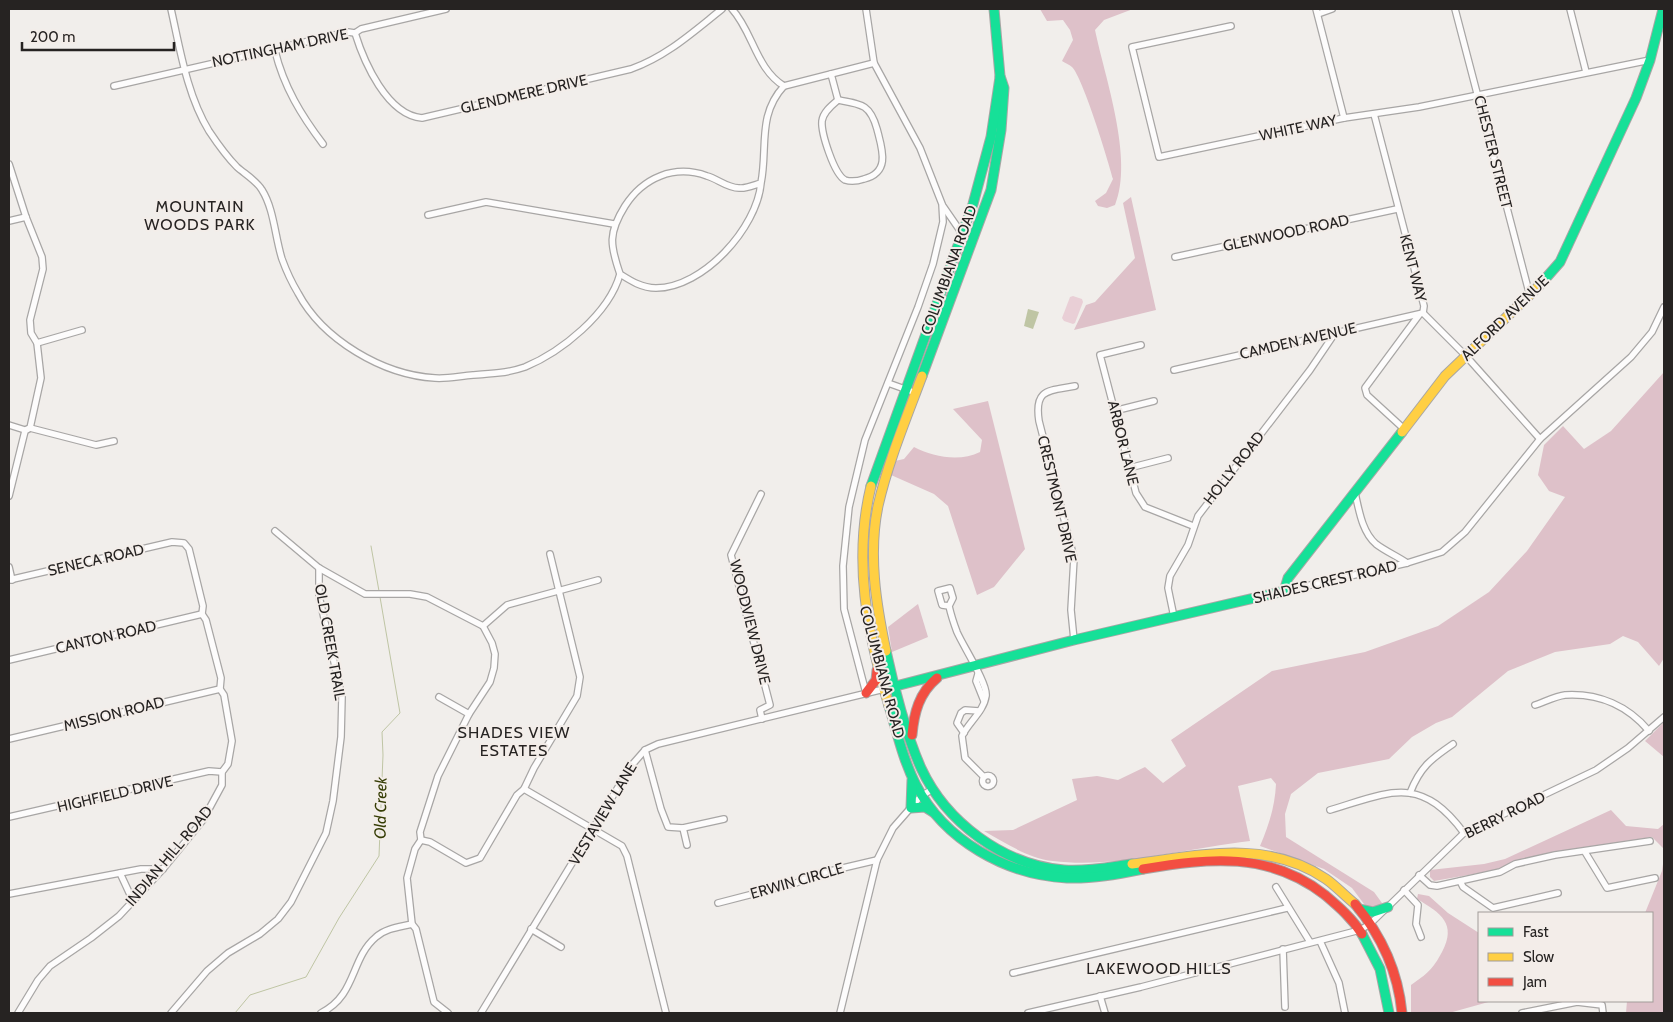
<svg xmlns="http://www.w3.org/2000/svg" width="1673" height="1022" font-family="Cabin,sans-serif">
<style>
.green{fill:#e9cfd6}
.forest{fill:#dec1c9}
.water{fill:#bfc5a4}
.lines{fill:none;stroke-linecap:round;stroke-linejoin:round}
.stream{stroke:#bfc5a4;stroke-width:1}
.street-casing{stroke:#a8a6a5;stroke-width:8}
.fast-casing{stroke:#a8a6a5;stroke-width:11}
.slow-casing{stroke:#a8a6a5;stroke-width:11}
.jam-casing{stroke:#a8a6a5;stroke-width:11}
.street{stroke:#fdfcfc;stroke-width:5.5}
.fast{stroke:#16e098;stroke-width:9}
.slow{stroke:#ffcf43;stroke-width:9}
.jam{stroke:#f24e42;stroke-width:9}
.labels{text-anchor:middle;stroke-width:4;stroke-linejoin:round;paint-order:stroke}
.street-label{font-size:15px;fill:#262322;stroke:#f3ede9}
.neighbourhood-label{font-size:16px;letter-spacing:1px;fill:#262322;stroke:#f3ede9}
.water-label{font-size:16px;font-style:italic;fill:#353d05;stroke:#f3ede9}
</style>
<rect width="100%" height="100%" fill="#f1eeeb"/>
<polygon class="green" points="1073,296 1082,299 1083,302 1075,323 1073,324 1064,321 1062,318 1070,297"/>
<g class="forest">
<path d="M 1040,9 L 1133,9 L 1104,20 L 1095,30 C 1105,78 1134,159 1115,205 L 1107,208 L 1098,206 L 1095,201 L 1106,193 L 1113,179 C 1108,160 1083,78 1072,67 C 1070,65 1065,63 1062,61 L 1073,40 L 1070,30 L 1063,20 L 1047,21 Z"/>
<polygon points="1131,197 1156,310 1074,330 1086,305 1095,302 1135,258 1123,203"/>
<path d="M 1664,372 L 1664,658 L 1659,666 L 1638,642 L 1623,636 L 1610,644 L 1555,652 L 1508,671 L 1452,717 L 1436,723 L 1412,737 L 1389,759 L 1318,773 L 1291,794 L 1285,814 L 1286,837 L 1374,892 L 1382,903 L 1377,908 L 1367,908 L 1352,888 L 1324,869 L 1260,846 C 1269,825 1275,806 1276,784 L 1271,778 L 1238,786 L 1250,841 C 1187,848 1115,869 1053,861 C 1028,858 1005,843 984,831 L 1013,830 L 1077,800 L 1072,779 L 1097,776 L 1118,780 L 1145,767 L 1163,783 L 1186,766 L 1171,740 L 1272,671 L 1365,652 L 1438,626 L 1489,592 L 1527,551 L 1565,497 L 1549,491 L 1538,475 L 1544,445 L 1563,426 L 1584,449 L 1611,431 Z"/>
<path d="M 988,401 L 1025,549 L 994,587 L 977,595 L 948,506 L 934,494 L 891,475 L 895,461 L 904,459 L 914,447 C 933,457 960,462 980,452 L 982,440 L 953,409 Z"/>
<polygon points="918,604 928,637 892,652 888,627"/>
<polygon points="1664,722 1664,757 1645,741"/>
<polygon points="1611,810 1626,826 1658,829 1664,824 1664,849 1652,837 1526,858 1497,870 1434,881 1430,877 1430,870 1484,864 1505,859"/>
<polygon points="1664,857 1664,1013 1626,1013 1627,1001 1652,1001 1652,913 1645,913 1662,871"/>
<path d="M 1418,894 L 1429,896 L 1448,913 L 1479,933 L 1479,1001 L 1492,1001 L 1449,1013 L 1411,1013 L 1411,985 C 1427,974 1433,969 1442,952 C 1457,924 1441,913 1417,899 Z"/>
</g>
<polygon class="water" points="1028,309 1039,312 1033,329 1024,326"/>
<g class="lines">
<g class="stream">
<polyline points="371,546 379,591"/>
<polyline points="235,1013 250,995 306,977 339,918 379,856 383,755 382,732 400,713 380,597"/>
</g>
<defs>
<g id="street">
<path d="M 171,9 C 180,49 187,95 209,131 C 217,143 227,157 237,167 C 245,174 257,181 262,190 C 274,209 275,237 282,259 C 286,270 292,283 298,293 C 323,340 383,375 435,378 C 447,379 460,376 473,375 C 490,374 508,373 525,367 C 561,352 609,314 620,274"/>
<path d="M 732,9 C 753,32 756,69 784,86 L 874,63"/>
<polyline points="866,9 874,63 920,148 942,204 943,222 933,264 918,307 865,440 849,507 843,566 844,609 866,693"/>
<polyline points="1316,9 1344,118"/>
<polyline points="1455,9 1530,296"/>
<polyline points="1570,9 1586,72"/>
<polyline points="1318,14 1332,9"/>
<polyline points="1231,26 1132,47 1159,157 1344,118 1419,107 1650,60"/>
<path d="M 355,33 C 364,62 387,115 422,118 L 631,69 C 667,56 693,32 722,9"/>
<path d="M 275,51 C 284,87 301,115 323,144"/>
<polyline points="831,74 838,100"/>
<polyline points="114,86 267,51 275,51 288,46 348,32 355,33 361,29 446,9"/>
<path d="M 838,100 C 861,104 870,104 877,129 C 882,149 891,172 864,179 C 858,181 851,182 845,180 C 834,174 821,133 822,121 C 823,112 832,105 838,100 Z"/>
<polyline points="1374,114 1424,306 1423,313"/>
<polyline points="9,164 26,217 42,257 43,269 30,320 31,333 37,343 41,378 30,428 25,431 9,496"/>
<path d="M 761,183 C 757,228 703,288 656,288 C 642,288 631,281 620,274 C 610,245 608,233 625,206 C 643,178 674,164 707,176 C 718,179 727,188 739,188 C 746,189 754,185 761,183 C 768,148 757,115 784,86"/>
<polyline points="943,206 963,235"/>
<polyline points="428,215 486,202 614,224"/>
<polyline points="9,221 26,217"/>
<polyline points="1175,257 1397,209"/>
<polyline points="1423,313 1466,356 1540,439"/>
<polyline points="37,343 82,330"/>
<polyline points="1141,345 1100,355 1136,493 1145,507 1193,526"/>
<polyline points="1174,370 1423,313"/>
<polyline points="888,383 916,393"/>
<polyline points="1114,411 1154,401"/>
<polyline points="9,425 25,430 30,428 96,445 114,441"/>
<polyline points="1403,428 1367,395 1365,388 1419,315"/>
<polyline points="1129,468 1168,458"/>
<path d="M 1355,493 C 1359,510 1362,532 1376,544 C 1385,551 1397,556 1407,563"/>
<polyline points="761,494 731,555 770,705 760,710 762,719"/>
<polyline points="275,531 319,568 365,594 410,594 427,597 483,626 492,643 495,654 494,668 490,682 469,714 438,776 420,832 421,840 415,849 407,878 412,924 416,929 434,1002 448,1013"/>
<polyline points="9,567 12,580"/>
<polyline points="9,580 172,542 184,543 189,549 203,606 202,614 206,620 221,678 220,689 224,695 232,741 228,764 222,772 222,785 203,820 163,869 119,916 91,938 50,966 38,980 18,1013"/>
<polyline points="1284,591 1407,563 1442,552 1465,532 1540,439 1631,357 1652,332 1664,307"/>
<path d="M 949,606 L 942,605 L 938,591 L 950,588 L 953,598 L 949,606 C 951,615 954,624 957,632 C 963,646 988,684 986,696 C 984,711 969,722 962,736 L 965,758 L 984,777"/>
<polyline points="1174,617 1168,588 1170,576 1188,545 1198,516 1310,370 1335,333"/>
<polyline points="483,626 507,605 598,580"/>
<path d="M 1074,640 L 1071,610 L 1074,558 L 1039,421 C 1034,388 1049,391 1075,386"/>
<polyline points="9,660 202,614"/>
<polyline points="978,674 976,681 984,701"/>
<polyline points="439,697 469,714"/>
<path d="M 1535,705 C 1544,702 1556,696 1565,695 C 1599,693 1628,706 1649,731"/>
<polyline points="964,733 957,723 961,713 965,710 979,711"/>
<polyline points="9,739 220,689"/>
<polyline points="645,750 661,809 668,827 683,828 724,819"/>
<circle cx="988" cy="781" r="5.5"/>
<polyline points="524,789 622,846 627,856 666,1013"/>
<path d="M 1410,793 C 1420,767 1431,759 1453,744"/>
<path d="M 1330,810 C 1390,792 1420,774 1464,833"/>
<polyline points="9,817 209,771 222,772"/>
<polyline points="683,828 687,845"/>
<polyline points="421,840 430,842 466,863 480,858 517,795 524,789 534,768 577,696 580,677 550,554"/>
<polyline points="1585,852 1607,888 1655,878"/>
<polyline points="120,873 133,901"/>
<polyline points="1419,875 1430,885 1437,886 1500,872 1515,864 1555,855 1650,841"/>
<polyline points="1460,881 1463,887 1493,908 1558,893"/>
<polyline points="1276,887 1310,942"/>
<polyline points="1404,890 1418,905 1416,924 1421,937"/>
<polyline points="9,894 141,869 163,869"/>
<polyline points="718,903 796,883 813,875 877,860"/>
<polyline points="531,929 561,947"/>
<polyline points="1320,941 1339,983 1345,1013"/>
<polyline points="1283,949 1285,1007"/>
<polyline points="1013,973 1287,908"/>
<polyline points="1100,996 1105,1013"/>
<polyline points="171,1013 207,971 228,953 260,934 278,919 291,902 326,833 333,801 341,737 342,697 319,596 319,568"/>
<path d="M 321,1013 C 357,995 350,959 376,937 C 386,928 400,927 412,924"/>
<polyline points="481,1013 631,766 645,750 658,744 884,689"/>
<polyline points="840,1013 877,860 893,828 921,796 933,789"/>
<polyline points="1028,1013 1141,987 1360,930 1370,924 1464,833 1596,770 1628,748 1664,717"/>
<polyline points="1522,1013 1577,1002 1602,1005 1603,1013"/>
</g>
<g id="fast">
<polyline points="1538,287 1560,262 1636,98 1650,60 1663,9"/>
<polyline points="922,376 991,190 1001,130 1004,88 1000,76 994,9"/>
<polyline points="871,486 973,204 991,137 1000,77"/>
<path d="M 886,651 C 893,684 907,737 921,768 C 946,822 1003,865 1064,870 C 1086,872 1110,867 1132,864"/>
<polyline points="892,687 1074,640 1284,591 1288,578 1402,432"/>
<path d="M 889,706 C 897,732 903,760 916,785 C 944,840 1006,875 1067,878 C 1092,879 1118,874 1143,869"/>
<polyline points="912,780 911,808 925,807 933,812"/>
<polyline points="1359,909 1373,912 1388,907"/>
<polyline points="1362,934 1380,969 1389,1013"/>
</g>
<g id="slow">
<polyline points="1402,432 1445,376 1538,287"/>
<path d="M 871,486 C 853,560 867,633 889,706"/>
<path d="M 886,651 C 876,604 868,554 878,506 C 888,462 906,419 922,376"/>
<path d="M 1132,864 C 1198,856 1266,838 1326,879 C 1336,886 1345,896 1355,904"/>
</g>
<g id="jam">
<polyline points="866,693 876,680 877,670"/>
<path d="M 912,735 C 914,713 919,693 937,678"/>
<path d="M 1143,869 C 1209,858 1269,851 1325,895 C 1339,907 1352,918 1362,934"/>
<path d="M 1355,904 C 1382,936 1398,971 1402,1013"/>
</g>
</defs>
<use href="#street" class="street-casing"/>
<use href="#fast" class="fast-casing"/>
<use href="#slow" class="slow-casing"/>
<use href="#jam" class="jam-casing"/>
<use href="#street" class="street"/>
<use href="#fast" class="fast"/>
<use href="#slow" class="slow"/>
<use href="#jam" class="jam"/>
</g>
<g class="labels">
<g class="street-label">
<text transform="translate(280 48) rotate(-12)" y="5">NOTTINGHAM DRIVE</text>
<text transform="translate(524 94) rotate(-13)" y="5">GLENDMERE DRIVE</text>
<text transform="translate(1298 128) rotate(-12)" y="5">WHITE WAY</text>
<text transform="translate(1493 152) rotate(76)" y="5">CHESTER STREET</text>
<text transform="translate(1286 233) rotate(-12)" y="5">GLENWOOD ROAD</text>
<text transform="translate(1413 268) rotate(76)" y="5">KENT WAY</text>
<text transform="translate(949 270) rotate(-70)" y="5">COLUMBIANA ROAD</text>
<text transform="translate(1505 318) rotate(-44)" y="5">ALFORD AVENUE</text>
<text transform="translate(1298 341) rotate(-13)" y="5">CAMDEN AVENUE</text>
<text transform="translate(1123 443) rotate(76)" y="5">ARBOR LANE</text>
<text transform="translate(1234 468) rotate(-52)" y="5">HOLLY ROAD</text>
<text transform="translate(1057 499) rotate(77)" y="5">CRESTMONT DRIVE</text>
<text transform="translate(96 560) rotate(-13)" y="5">SENECA ROAD</text>
<text transform="translate(1325 582) rotate(-13)" y="5">SHADES CREST ROAD</text>
<text transform="translate(750 622) rotate(76)" y="5">WOODVIEW DRIVE</text>
<text transform="translate(106 637) rotate(-13)" y="5">CANTON ROAD</text>
<text transform="translate(330 642) rotate(80)" y="5">OLD CREEK TRAIL</text>
<text transform="translate(882 672) rotate(75)" y="5">COLUMBIANA ROAD</text>
<text transform="translate(114 714) rotate(-14)" y="5">MISSION ROAD</text>
<text transform="translate(115 794) rotate(-13)" y="5">HIGHFIELD DRIVE</text>
<text transform="translate(603 814) rotate(-59)" y="5">VESTAVIEW LANE</text>
<text transform="translate(1505 815) rotate(-26)" y="5">BERRY ROAD</text>
<text transform="translate(169 856) rotate(-50)" y="5">INDIAN HILL ROAD</text>
<text transform="translate(797 881) rotate(-16)" y="5">ERWIN CIRCLE</text>
</g>
<g class="neighbourhood-label">
<text x="200" y="212">MOUNTAIN<tspan x="200" dy="18">WOODS PARK</tspan></text>
<text x="514" y="738">SHADES VIEW<tspan x="514" dy="18">ESTATES</tspan></text>
<text x="1159" y="974">LAKEWOOD HILLS</text>
</g>
<g class="water-label">
<text transform="translate(380 808) rotate(-89)" y="6">Old Creek</text>
</g>
</g>
<rect width="1673" height="1022" fill="none" stroke="#262322" stroke-width="20"/>
<rect x="1478" y="912" width="175" height="90" fill="#f3ede9" stroke="#a19c99"/>
<rect x="1488" y="928" width="25" height="8" fill="#16e098" stroke="#a19c99"/>
<text x="1523" y="937" font-size="15" fill="#262322">Fast</text>
<rect x="1488" y="953" width="25" height="8" fill="#ffcf43" stroke="#a19c99"/>
<text x="1523" y="962" font-size="15" fill="#262322">Slow</text>
<rect x="1488" y="978" width="25" height="8" fill="#f24e42" stroke="#a19c99"/>
<text x="1523" y="987" font-size="15" fill="#262322">Jam</text>
<path d="M22 42v8h152v-8" fill="none" stroke="#262322" stroke-width="2.5"/>
<text x="30" y="42" font-size="15" fill="#262322" stroke="#f3ede9" stroke-width="4" paint-order="stroke">200 m</text>
</svg>
